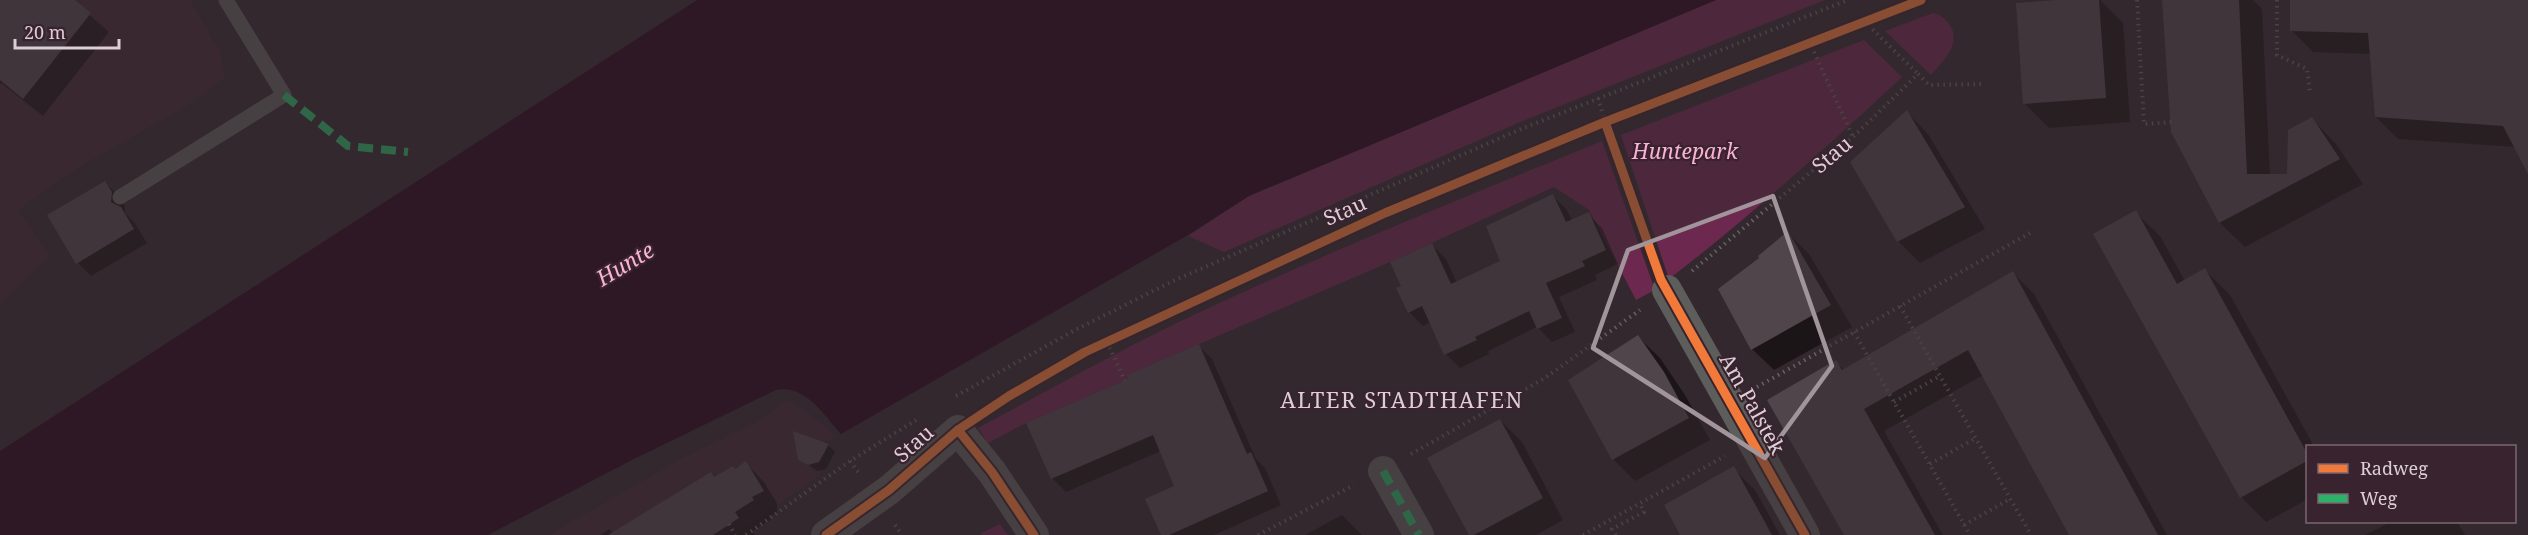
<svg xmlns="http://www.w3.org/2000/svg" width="2528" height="535" font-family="'Noto Serif',serif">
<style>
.built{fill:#432937}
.green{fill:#6d2850}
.water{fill:#2b051c}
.shadow{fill:#0007}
.building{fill:#4f454a}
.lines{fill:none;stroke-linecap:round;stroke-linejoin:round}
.path{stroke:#656363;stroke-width:4;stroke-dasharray:1.5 4.5;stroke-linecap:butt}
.lane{stroke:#5d5d5c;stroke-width:15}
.street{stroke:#5d5d5c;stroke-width:30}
.quiet{stroke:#2db169;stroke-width:8;stroke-dasharray:15 8;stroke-linecap:butt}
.cycleway-casing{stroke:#38232e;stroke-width:13}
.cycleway{stroke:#f17a3a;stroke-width:9}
.marked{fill:none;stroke:#a1949a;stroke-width:4.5;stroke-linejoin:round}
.labels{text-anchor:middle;stroke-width:4.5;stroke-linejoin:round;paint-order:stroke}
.park-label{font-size:21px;font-style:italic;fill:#fab1d6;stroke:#38232e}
.street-label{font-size:21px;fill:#dcced4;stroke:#38232e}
.water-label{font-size:22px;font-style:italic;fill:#fab2d6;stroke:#38232e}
.neighbourhood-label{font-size:22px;letter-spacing:1.5px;fill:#dcced4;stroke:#38232e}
</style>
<rect width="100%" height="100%" fill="#33282e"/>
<g class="built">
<polygon points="0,0 190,0 220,53 224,78 188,105 69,173 18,210 49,256 0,303"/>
<polygon points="786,400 805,410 836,436 825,443 825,456 818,465 821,473 819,476 734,535 549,535 681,459 760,421"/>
</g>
<g class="green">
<polygon points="1716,0 1825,0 1518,123 1224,252 1188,236 1249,196"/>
<path d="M 1933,13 C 1940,14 1944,18 1949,24 C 1963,43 1943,61 1931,75 L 1885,31 Z"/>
<path d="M 1864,40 L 1902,77 C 1827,147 1751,216 1669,279 L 1621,135 Z"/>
<path d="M 1602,141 L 1655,290 L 1636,300 L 1589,210 L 1554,187 L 1390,262 L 1127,375 L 1128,379 L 1026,423 L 988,443 L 978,428 C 1045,392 1111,355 1179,322 C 1317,256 1460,199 1602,141 Z"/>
<polygon points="1000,524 1008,535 982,535 981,533"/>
</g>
<path class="water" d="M 697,0 L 1716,0 L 1249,196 L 1188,235 L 841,434 C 823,414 805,384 776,390 L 632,460 L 488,535 L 0,535 L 0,451 Z"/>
<g class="shadow">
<polygon points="0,0 73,0 109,32 43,116 1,83 0,85"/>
<polygon points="2079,0 2100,0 2123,23 2130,122 2049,128 2024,103"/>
<polygon points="2164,0 2253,0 2262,9 2270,175 2288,175 2312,119 2336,144 2363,184 2245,247 2220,223 2172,131"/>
<polygon points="2292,0 2528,0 2528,171 2516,147 2398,139 2376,117 2371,54 2313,52 2291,30"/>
<polygon points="1907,112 1928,134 1985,229 1920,263 1898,241"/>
<polygon points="105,183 119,196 125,207 125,213 134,222 147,243 91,276 78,263"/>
<polygon points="1553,196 1567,210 1572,221 1588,214 1602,228 1618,264 1595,275 1597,280 1559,297 1575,332 1552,342 1537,327 1488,351 1489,354 1460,368 1446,354 1431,322 1423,326 1409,312 1403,287 1432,245 1446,259 1457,283 1502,262"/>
<polygon points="2135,212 2160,236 2185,281 2205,270 2230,295 2314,446 2308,446 2308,499 2266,522 2242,498 2095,235"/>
<polygon points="1788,233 1809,254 1852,327 1774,370 1752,349 1761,258"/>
<polygon points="2013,273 2034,294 2167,535 2071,535 1983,375 1884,431 1943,535 1845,535 1836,362 1844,370"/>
<polygon points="1638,337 1660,358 1685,395 1710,440 1635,481 1613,459"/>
<polygon points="1199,346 1212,359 1256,459 1265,468 1281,505 1214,535 1163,535 1176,487 1161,451 1066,492 1052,478 1130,380"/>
<polygon points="1500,420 1522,442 1563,520 1536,535 1471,535"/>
<polygon points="828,445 835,452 826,469 817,471 800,459"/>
<polygon points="746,463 764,482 777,503 777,512 770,517 772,519 753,531 755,535 600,535 609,529 613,533 711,474 715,478"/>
<polygon points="1733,468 1755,490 1780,535 1682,535"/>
<polygon points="1342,515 1362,535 1305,535"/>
<polygon points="2391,522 2457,522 2465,535 2365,535"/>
</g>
<g class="building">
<polygon points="0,0 75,0 91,13 23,99 0,80"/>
<polygon points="2057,0 2099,0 2106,98 2023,104 2016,3"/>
<polygon points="2162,0 2239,0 2247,174 2287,174 2288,130 2312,117 2340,159 2219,223 2171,132"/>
<polygon points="2290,0 2528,0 2528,174 2503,126 2375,117 2368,33 2290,31"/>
<polygon points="1907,110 1965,207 1897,242 1850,162"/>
<polygon points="105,181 112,192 111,202 121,207 134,229 76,264 47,215"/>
<polygon points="1553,194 1566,222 1589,212 1606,250 1582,261 1585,266 1546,283 1562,318 1537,329 1529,311 1475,337 1477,340 1444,355 1422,306 1408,313 1396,288 1401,286 1390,262 1432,243 1451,284 1500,261 1486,226"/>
<polygon points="2136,210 2177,284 2205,268 2307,453 2307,461 2240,498 2093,234"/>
<polygon points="1788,231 1831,305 1751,350 1718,289 1759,258 1758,256"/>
<polygon points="2013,271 2158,535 2069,535 1968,350 1864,409 1935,535 1844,535 1767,400 1836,360 1842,370"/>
<polygon points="1638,335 1664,372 1689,418 1612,460 1568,380"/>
<polygon points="1199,344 1247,454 1251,452 1268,491 1169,535 1161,535 1145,499 1174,486 1153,435 1051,479 1026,423 1128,379 1127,375"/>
<polygon points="1500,419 1543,498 1474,535 1469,535 1427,458"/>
<polygon points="793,431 829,444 819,462 808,465 798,460"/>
<polygon points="746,461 764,491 752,497 754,500 735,512 739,518 713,535 608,535 711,472 714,477 733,466 735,469"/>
<polygon points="1734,466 1772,535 1680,535 1664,505"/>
</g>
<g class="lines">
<g class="path">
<polyline points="2137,0 2144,124 2174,122"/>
<polyline points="2277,0 2277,55 2307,69 2310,93"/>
<polyline points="1864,21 1918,74"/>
<polyline points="1809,41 1853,137"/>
<polyline points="1598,98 1605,122"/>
<polyline points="1692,271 1853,137 1918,74 1929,85 1982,84"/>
<polyline points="1900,306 2031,535"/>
<polyline points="1854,332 1970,535"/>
<polyline points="1107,342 1125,381"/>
<polyline points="1757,387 2030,233"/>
<polyline points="956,396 1077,329 1173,281 1521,129 1848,0"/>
<polyline points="1894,402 1940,376"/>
<polyline points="1411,454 1545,378 1640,310"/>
<polyline points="1930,464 1976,438"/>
<polyline points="858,472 850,461 916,420"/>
<polyline points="729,524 735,535"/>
<polyline points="895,525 902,535"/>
<polyline points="1964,525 2010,499"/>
<polyline points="746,535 850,461"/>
<polyline points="1258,535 1354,485"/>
<polyline points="1583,535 1725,456"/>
<polyline points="1616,535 1612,529 1644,512 1640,504"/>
</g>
<polyline class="lane" points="120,197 284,95 226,0"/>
<g class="street">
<polyline points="1667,290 1805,535"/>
<polyline points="1383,471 1419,535"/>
<polyline points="826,535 889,490 958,430 992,472 1034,535"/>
</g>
<g class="quiet">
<polyline points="284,95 348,146 408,152"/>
<polyline points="1383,471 1419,535"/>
</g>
<defs>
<g id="cycleway">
<polyline points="1605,122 1661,280 1805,535"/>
<polyline points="958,430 992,472 1034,535"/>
<polyline points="826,535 889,490 958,430 1009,396 1085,352 1385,213 1605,122 1921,0"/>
</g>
</defs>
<use href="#cycleway" class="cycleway-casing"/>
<use href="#cycleway" class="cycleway"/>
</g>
<path d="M0 0H2528V535H0ZM 1773,196 L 1832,366 L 1765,458 L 1593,348 L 1628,250 Z" fill="#33282e" fill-opacity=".55" fill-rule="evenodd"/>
<path class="marked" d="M 1773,196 L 1832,366 L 1765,458 L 1593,348 L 1628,250 Z"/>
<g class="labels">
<g class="park-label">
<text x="1685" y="159">Huntepark</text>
</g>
<g class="street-label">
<text transform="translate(1832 155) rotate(-40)" y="7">Stau</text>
<text transform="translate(1345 211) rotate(-24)" y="7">Stau</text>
<text transform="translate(1752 404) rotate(61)" y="7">Am Palstek</text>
<text transform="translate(914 444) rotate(-41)" y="7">Stau</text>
</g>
<g class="water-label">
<text transform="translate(625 264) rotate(-31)" y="8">Hunte</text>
</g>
<g class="neighbourhood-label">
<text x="1402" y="408">ALTER STADTHAFEN</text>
</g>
</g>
<rect x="2306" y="445" width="210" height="78" fill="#38232e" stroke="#7a6770" stroke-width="1.5"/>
<rect x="2318" y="464" width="30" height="9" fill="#f17a3a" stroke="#7a6770" stroke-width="1.5"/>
<text x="2360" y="475" font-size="18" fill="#dcced4">Radweg</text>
<rect x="2318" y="494" width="30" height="9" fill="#2db169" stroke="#7a6770" stroke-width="1.5"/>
<text x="2360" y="505" font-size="18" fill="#dcced4">Weg</text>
<path d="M15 39v9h104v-9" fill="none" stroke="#dcced4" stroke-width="3"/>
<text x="24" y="39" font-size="18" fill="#dcced4" stroke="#38232e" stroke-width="4.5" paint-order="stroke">20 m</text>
</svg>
